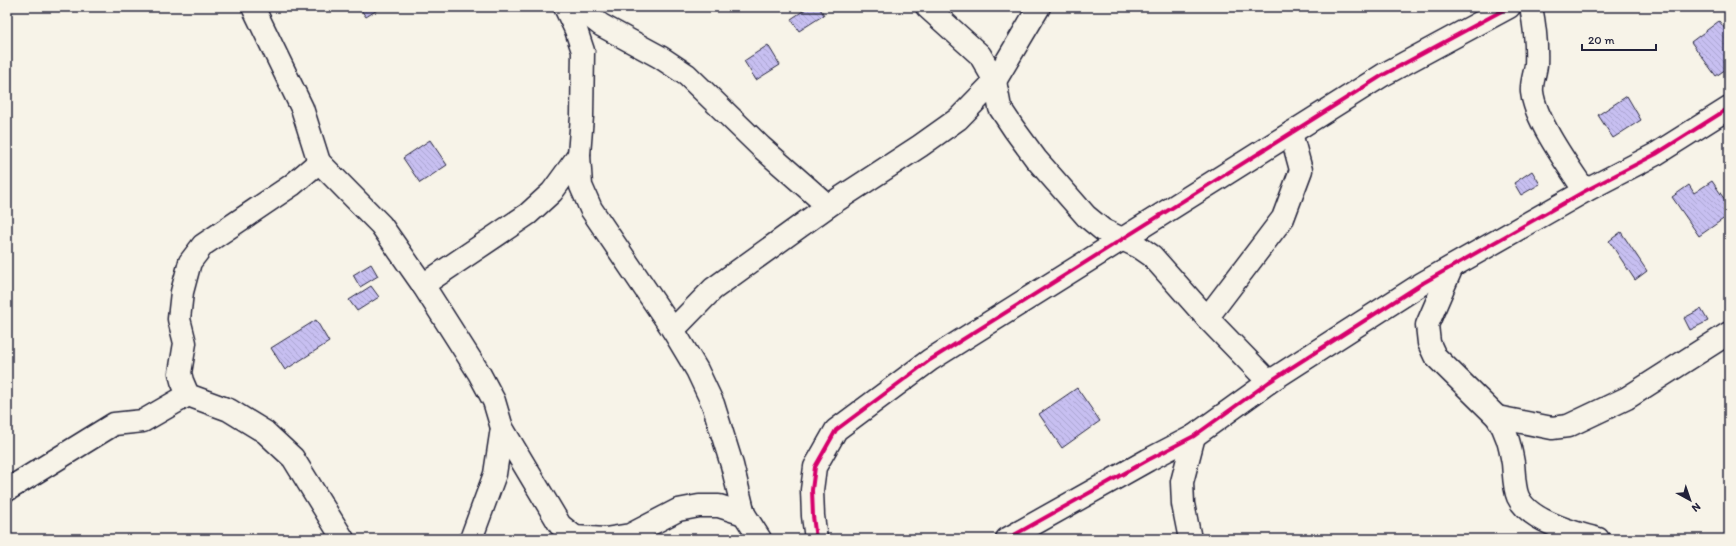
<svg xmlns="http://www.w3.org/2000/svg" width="1736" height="546" font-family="Itim,sans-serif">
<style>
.building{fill:url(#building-back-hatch);stroke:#22223b}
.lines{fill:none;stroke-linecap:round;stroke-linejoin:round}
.minor-casing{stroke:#22223b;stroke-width:25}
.minor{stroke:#f7f3e8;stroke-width:22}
.cycleway-casing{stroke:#f7f3e8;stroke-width:6}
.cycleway{stroke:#d6006c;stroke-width:4}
</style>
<defs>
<pattern id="building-back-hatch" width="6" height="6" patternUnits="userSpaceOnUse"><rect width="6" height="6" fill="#c7bff1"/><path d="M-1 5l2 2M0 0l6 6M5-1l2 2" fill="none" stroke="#aba4d0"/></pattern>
</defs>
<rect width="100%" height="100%" fill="#f7f3e8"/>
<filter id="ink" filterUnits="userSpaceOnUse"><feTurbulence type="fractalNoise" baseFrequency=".025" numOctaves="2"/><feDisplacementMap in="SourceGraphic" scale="8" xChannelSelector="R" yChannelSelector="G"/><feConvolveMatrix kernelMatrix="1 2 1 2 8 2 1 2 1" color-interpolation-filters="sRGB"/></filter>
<g filter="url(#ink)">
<g class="building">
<polygon points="359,7 382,7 366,17"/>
<polygon points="809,7 819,7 824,15 799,31 791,19"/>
<polygon points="1719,21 1729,34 1729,67 1716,76 1691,42"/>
<polygon points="768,45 780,65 756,80 744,61"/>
<polygon points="1627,96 1641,120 1613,138 1598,115"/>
<polygon points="430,140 447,165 420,183 403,158"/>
<polygon points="1532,171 1540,184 1521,195 1514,183"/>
<polygon points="1712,181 1729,206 1729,215 1699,236 1672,197 1689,185 1694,193"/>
<polygon points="1621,232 1647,271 1635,280 1609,241"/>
<polygon points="371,264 378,276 360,287 353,275"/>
<polygon points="371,286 379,297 357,311 349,300"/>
<polygon points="1701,309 1708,321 1690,330 1684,318"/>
<polygon points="316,320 329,342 285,370 271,348"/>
<polygon points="1077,388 1100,421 1062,448 1039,414"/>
</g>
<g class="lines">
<defs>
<g id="minor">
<polyline points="253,7 302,108 319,162 292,185 203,245 190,262 182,292 179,319 185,343 180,373 182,381 188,395 229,410 265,432 293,458 343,539"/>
<polyline points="565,7 576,30 583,51 582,116 579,155 581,186 591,209 673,330 697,370 713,404 732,465 744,514 760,539"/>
<polyline points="578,7 601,25 660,57 687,75 761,147 828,206"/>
<polyline points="927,7 980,55 995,81 1000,108 1014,129 1036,159 1086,216 1103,230 1139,247 1152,256 1207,318 1269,382"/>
<path d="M 1531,7 C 1535,27 1537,45 1536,65 C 1535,74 1531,83 1532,92 C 1535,120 1569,167 1585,191"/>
<polyline points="319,162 381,225 423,285 479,373 494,401 502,428 495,474 471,539"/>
<path d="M 1452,267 L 1427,325 L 1429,343 L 1435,356 L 1497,417 C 1507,432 1510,446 1513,463 C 1514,473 1514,488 1518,497 C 1529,521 1574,533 1598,539"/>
<polyline points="423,285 528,214 552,192 579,155"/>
<polyline points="1207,318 1283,218 1301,170 1291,133"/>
<polyline points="673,330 713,289 828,206 920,146 958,119 995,81 1039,7"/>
<polyline points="1497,417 1552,428 1568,426 1627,398 1729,333"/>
<polyline points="502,428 560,525 575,537 605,539 630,535 678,510 699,506 719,506 744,514"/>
<polyline points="7,490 114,424 143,421 188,395"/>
<polyline points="816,539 813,516 812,490 815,467 836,430 930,360 1291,133 1383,75 1509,7"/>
<polyline points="1007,539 1148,460 1194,436 1269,382 1423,283 1585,191 1656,154 1729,108"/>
<polyline points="1190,539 1183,504 1182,482 1194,436"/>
</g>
</defs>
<use href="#minor" class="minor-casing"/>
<use href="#minor" class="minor"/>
<defs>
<g id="cycleway">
<polyline points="816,539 813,516 812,490 815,467 836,430 930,360 1291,133 1383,75 1509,7"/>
<polyline points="1007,539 1148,460 1194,436 1269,382 1423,283 1585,191 1656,154 1729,108"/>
</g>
</defs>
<use href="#cycleway" class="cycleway-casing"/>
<use href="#cycleway" class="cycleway"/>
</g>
</g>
<rect width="1736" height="546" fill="none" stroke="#f7f3e8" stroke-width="24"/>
<rect x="12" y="12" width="1712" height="522" fill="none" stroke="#22223b" stroke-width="1.5" filter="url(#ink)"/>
<g transform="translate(1690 500) rotate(140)" stroke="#f7f3e8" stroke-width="3" paint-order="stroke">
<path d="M0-3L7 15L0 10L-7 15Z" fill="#22223b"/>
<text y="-6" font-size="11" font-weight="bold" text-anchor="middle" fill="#22223b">N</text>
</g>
<path d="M1582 44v6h74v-6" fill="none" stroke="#22223b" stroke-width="2"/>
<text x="1588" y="44" font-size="12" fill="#22223b" stroke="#f7f3e8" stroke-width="3" paint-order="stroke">20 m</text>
</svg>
